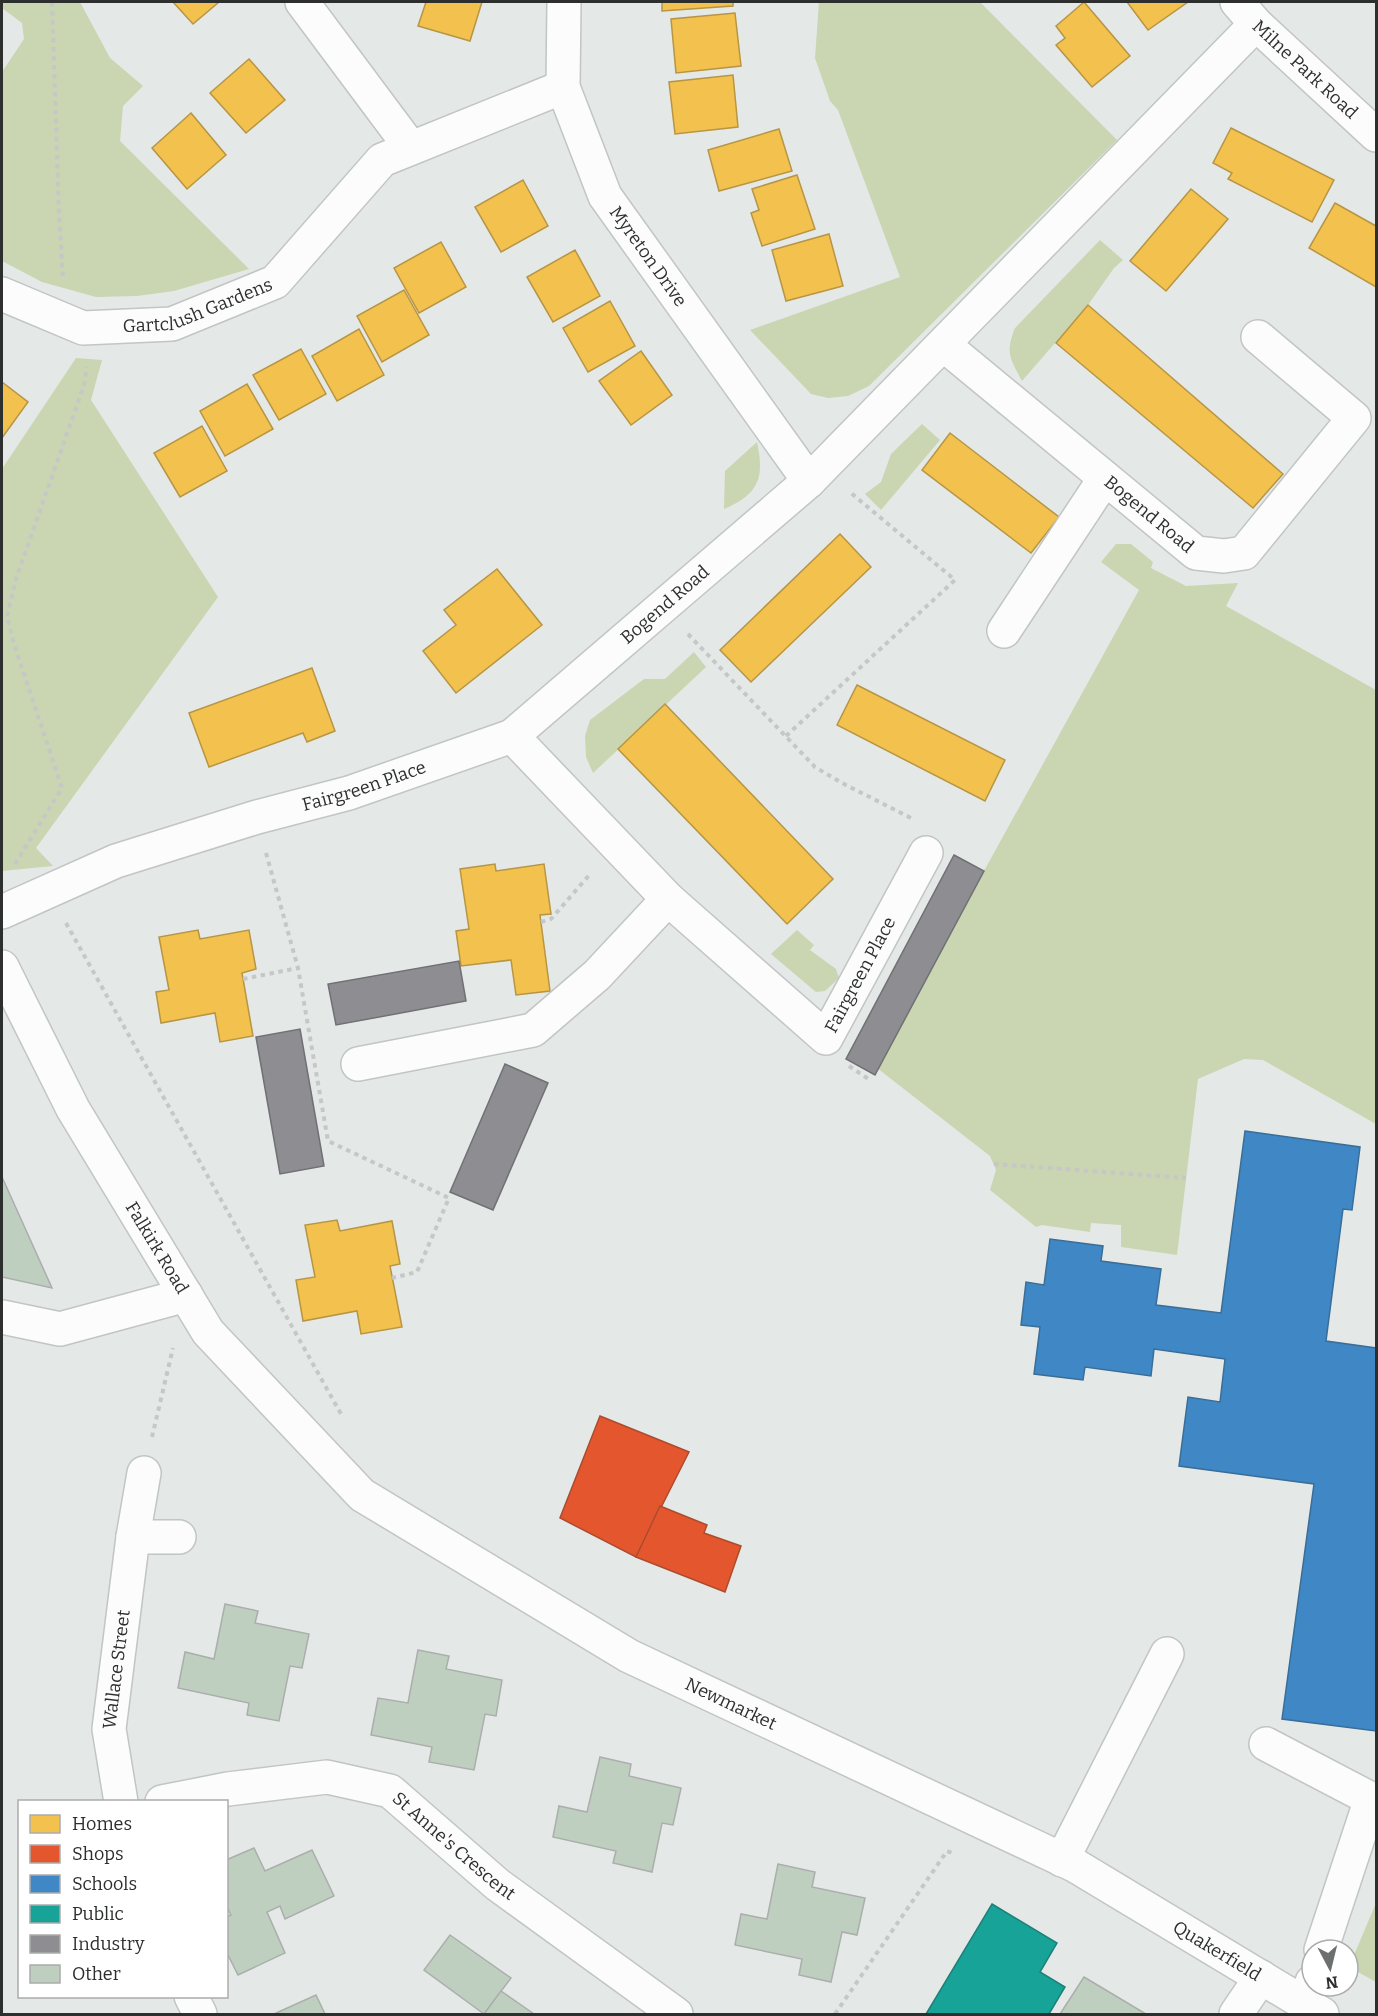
<svg xmlns="http://www.w3.org/2000/svg" width="1378" height="2016" font-family="Bitter,serif">
<style>
.green{fill:#cad5b1}
.homes{fill:#f2c14e;stroke:#b79544;stroke-width:1.5}
.shops{fill:#e4572e;stroke:#ad4b2e;stroke-width:1.5}
.schools{fill:#3f88c5;stroke:#3a6d98;stroke-width:1.5}
.public{fill:#17a398;stroke:#1e8078;stroke-width:1.5}
.industry{fill:#8d8d92;stroke:#707174;stroke-width:1.5}
.building{fill:#becfc0;stroke:#abaeac;stroke-width:1.5}
.lines{fill:none;stroke-linecap:round;stroke-linejoin:round}
.minor-casing{stroke:#c1c5c3;stroke-width:36}
.major-casing{stroke:#c1c5c3;stroke-width:36}
.path{stroke:#c6c7c7;stroke-width:4;stroke-dasharray:4.5 4.5;stroke-linecap:butt}
.minor{stroke:#fbfcfb;stroke-width:33}
.major{stroke:#fbfcfb;stroke-width:33}
.labels{text-anchor:middle;stroke-width:6;stroke-linejoin:round;paint-order:stroke}
.street-label{font-size:18px;fill:#2d2f2e;stroke:#fff}
</style>
<rect width="100%" height="100%" fill="#e4e9e7"/>
<g class="green">
<polygon points="2,2 80,2 110,58 143,86 123,106 120,141 249,269 174,291 137,296 96,297 42,282 2,261 2,72 24,39 22,23 2,8"/>
<polygon points="819,2 980,2 1117,140 869,386 848,396 828,398 811,394 750,330 900,277 838,110 830,101 815,58"/>
<path d="M 1100,240 L 1123,260 L 1114,268 L 1088,305 L 1022,381 C 1010,358 1005,353 1015,328 Z"/>
<polygon points="76,358 102,360 91,400 218,597 36,848 53,866 2,871 2,469"/>
<polygon points="922,424 940,440 881,510 865,494 881,482 891,454"/>
<path d="M 757,442 C 765,479 758,494 724,509 L 725,471 Z"/>
<polygon points="1116,544 1131,544 1153,562 1151,568 1186,586 1238,583 1226,606 1376,690 1376,1124 1263,1060 1244,1059 1198,1079 1177,1255 1121,1247 1121,1225 1091,1223 1090,1232 1042,1225 1036,1227 990,1190 996,1170 990,1156 877,1068 984,871 1139,590 1101,562"/>
<polygon points="694,652 706,667 593,773 586,757 585,736 590,720 644,679 665,679"/>
<polygon points="797,930 814,945 810,950 836,969 839,978 825,991 816,992 771,954"/>
<polygon points="1376,1903 1376,1982 1349,1967"/>
</g>
<g class="homes">
<polygon points="173,2 219,2 193,24"/>
<polygon points="426,2 482,2 470,41 418,26"/>
<polygon points="662,2 733,2 733,6 662,11"/>
<polygon points="1084,2 1130,56 1092,87 1056,45 1065,38 1056,26"/>
<polygon points="1127,2 1188,2 1148,30"/>
<polygon points="735,13 741,66 676,73 671,19"/>
<polygon points="249,59 285,100 246,133 210,93"/>
<polygon points="733,75 738,127 675,134 669,82"/>
<polygon points="191,113 226,155 187,189 152,148"/>
<polygon points="1231,128 1334,180 1312,222 1228,179 1232,173 1213,163"/>
<polygon points="779,129 792,171 719,191 708,150"/>
<polygon points="797,175 815,229 762,246 751,213 759,210 752,189"/>
<polygon points="523,180 548,226 501,252 475,207"/>
<polygon points="1191,189 1228,219 1166,291 1130,261"/>
<polygon points="1335,203 1376,226 1376,287 1309,248"/>
<polygon points="829,234 843,286 786,301 772,250"/>
<polygon points="441,242 466,287 419,313 394,268"/>
<polygon points="575,250 600,296 553,322 527,277"/>
<polygon points="404,290 429,335 382,362 357,316"/>
<polygon points="610,301 635,346 588,372 563,328"/>
<polygon points="1088,305 1283,474 1253,508 1056,343"/>
<polygon points="359,329 384,375 337,401 312,356"/>
<polygon points="301,349 326,394 279,420 253,375"/>
<polygon points="641,351 672,395 631,425 599,381"/>
<polygon points="2,382 28,402 2,438"/>
<polygon points="247,384 273,429 225,456 200,411"/>
<polygon points="202,426 227,471 180,497 154,453"/>
<polygon points="950,433 1059,517 1031,553 922,470"/>
<polygon points="840,534 871,567 751,682 720,650"/>
<polygon points="497,569 542,625 456,693 423,651 456,625 444,610"/>
<polygon points="312,668 335,731 307,742 303,733 209,767 189,713"/>
<polygon points="857,685 1005,760 985,801 837,725"/>
<polygon points="665,704 833,879 787,924 618,749"/>
<polygon points="495,864 496,871 544,864 551,914 540,915 550,991 516,995 511,960 461,966 456,931 469,929 460,869"/>
<polygon points="198,930 200,939 249,930 256,969 242,973 253,1036 220,1042 215,1013 161,1023 156,992 169,990 159,937"/>
<polygon points="337,1220 340,1231 392,1221 400,1264 390,1266 402,1327 361,1334 357,1311 303,1321 296,1280 315,1277 305,1225"/>
</g>
<g class="shops">
<polygon points="600,1416 689,1452 636,1557 560,1518"/>
<polygon points="660,1506 707,1525 704,1533 741,1546 725,1592 636,1557"/>
</g>
<polygon class="schools" points="1245,1131 1360,1147 1352,1210 1343,1209 1326,1341 1376,1348 1376,1731 1282,1719 1314,1484 1179,1466 1188,1397 1220,1402 1225,1359 1154,1349 1151,1376 1085,1367 1083,1380 1034,1374 1040,1327 1021,1325 1026,1282 1044,1285 1050,1239 1103,1246 1101,1261 1161,1269 1156,1305 1221,1313"/>
<polygon class="public" points="992,1904 1057,1943 1040,1972 1065,1987 1049,2014 926,2014"/>
<g class="industry">
<polygon points="954,855 984,871 875,1075 846,1059"/>
<polygon points="459,961 466,1001 336,1025 328,984"/>
<polygon points="300,1029 324,1166 280,1174 256,1037"/>
<polygon points="505,1064 548,1083 493,1210 450,1192"/>
</g>
<g class="building">
<polygon points="2,1177 52,1288 2,1277"/>
<polygon points="225,1604 258,1611 255,1623 309,1634 302,1668 290,1666 279,1721 247,1715 249,1703 178,1688 185,1652 214,1659"/>
<polygon points="418,1650 449,1656 446,1669 502,1680 496,1716 485,1714 474,1770 429,1762 432,1747 371,1735 378,1698 408,1703"/>
<polygon points="600,1757 631,1764 629,1776 681,1788 673,1825 662,1823 652,1872 613,1863 616,1851 553,1837 559,1806 587,1812"/>
<polygon points="254,1848 265,1871 312,1850 334,1896 285,1919 280,1906 267,1912 285,1953 238,1975 226,1951 226,1917 231,1915 226,1905 226,1860"/>
<polygon points="778,1864 815,1872 812,1887 865,1898 857,1935 842,1932 831,1982 799,1975 802,1959 735,1945 741,1914 767,1919"/>
<polygon points="450,1935 511,1978 484,2014 424,1970"/>
<polygon points="1084,1977 1146,2014 1060,2014"/>
<polygon points="501,1991 534,2014 484,2014"/>
<polygon points="316,1995 325,2014 274,2014"/>
</g>
<g class="lines">
<defs>
<g id="minor">
<polyline points="302,2 411,148"/>
<path id="s1" d="M 564,2 L 563,87 L 605,196 L 809,481"/>
<path id="s2" d="M 1237,2 L 1256,24 L 1376,135"/>
<path id="s3" d="M 2,294 L 83,328 L 172,324 L 275,282 L 382,160 L 563,87"/>
<path id="s4" d="M 944,345 L 1196,553 L 1224,556 L 1244,553 L 1354,418 L 1258,337"/>
<polyline points="1004,631 1105,478"/>
<path id="s5" d="M 512,736 L 668,899 L 826,1038 L 926,853"/>
<path id="s6" d="M 2,912 L 116,861 L 257,817 L 349,793 L 512,736 L 809,481 L 1256,24"/>
<polyline points="358,1064 533,1030 597,975 668,899"/>
<polyline points="2,1317 60,1329 186,1295"/>
<polyline points="133,1537 179,1537"/>
<polyline points="1266,1744 1371,1799 1321,1950"/>
<path id="s7" d="M 121,1802 L 109,1729 L 133,1537 L 144,1473"/>
<path id="s8" d="M 162,1802 L 228,1789 L 327,1777 L 390,1791 L 498,1885 L 676,2014"/>
<polyline points="1062,1860 1167,1654"/>
<polyline points="191,1996 200,2014"/>
<polyline points="1305,2005 1312,1982"/>
<polyline points="1236,2014 1261,1977"/>
</g>
<g id="major">
<path id="s9" d="M 2,967 L 73,1109 L 208,1332 L 362,1495 L 629,1656 L 1076,1866 L 1322,2014"/>
</g>
</defs>
<use href="#minor" class="minor-casing"/>
<use href="#major" class="major-casing"/>
<g class="path">
<polyline points="52,2 59,214 63,278"/>
<polyline points="688,634 815,767 842,783 911,818"/>
<polyline points="786,736 955,580 851,493"/>
<polyline points="266,853 298,968 328,1141 449,1198 417,1272 392,1278"/>
<polyline points="15,864 62,788 14,644 7,616 16,579 84,385 87,367"/>
<polyline points="541,922 551,919 591,873"/>
<polyline points="66,923 341,1414"/>
<polyline points="243,979 298,968"/>
<polyline points="849,1066 870,1080"/>
<polyline points="994,1164 1186,1178"/>
<polyline points="152,1437 173,1348"/>
<polyline points="835,2014 947,1851 952,1853"/>
</g>
<use href="#minor" class="minor"/>
<use href="#major" class="major"/>
</g>
<g class="labels">
<g class="street-label">
<text dy="6" stroke="none"><textPath href="#s2" startOffset="96">Milne Park Road</textPath></text>
<text dy="6" stroke="none"><textPath href="#s1" startOffset="276">Myreton Drive</textPath></text>
<text dy="6" stroke="none"><textPath href="#s3" startOffset="206">Gartclush Gardens</textPath></text>
<text dy="6" stroke="none"><textPath href="#s4" startOffset="266">Bogend Road</textPath></text>
<text dy="6" stroke="none"><textPath href="#s6" startOffset="742">Bogend Road</textPath></text>
<text dy="6" stroke="none"><textPath href="#s6" startOffset="384">Fairgreen Place</textPath></text>
<text dy="6" stroke="none"><textPath href="#s5" startOffset="508">Fairgreen Place</textPath></text>
<text dy="6" stroke="none"><textPath href="#s9" startOffset="321">Falkirk Road</textPath></text>
<text dy="6" stroke="none"><textPath href="#s7" startOffset="134">Wallace Street</textPath></text>
<text dy="6" stroke="none"><textPath href="#s9" startOffset="1068">Newmarket</textPath></text>
<text dy="6" stroke="none"><textPath href="#s8" startOffset="316">St Anne's Crescent</textPath></text>
<text dy="6" stroke="none"><textPath href="#s9" startOffset="1614">Quakerfield</textPath></text>
</g>
</g>
<rect width="1378" height="2016" fill="none" stroke="#2d2f2e" stroke-width="6"/>
<rect x="18" y="1800" width="210" height="198" fill="#ffffff" stroke="#abacab" stroke-width="1.5"/>
<rect x="30" y="1815" width="30" height="18" fill="#f2c14e" stroke="#abacab" stroke-width="1.5"/>
<text x="72" y="1830" font-size="18" fill="#2d2f2e">Homes</text>
<rect x="30" y="1845" width="30" height="18" fill="#e4572e" stroke="#abacab" stroke-width="1.5"/>
<text x="72" y="1860" font-size="18" fill="#2d2f2e">Shops</text>
<rect x="30" y="1875" width="30" height="18" fill="#3f88c5" stroke="#abacab" stroke-width="1.5"/>
<text x="72" y="1890" font-size="18" fill="#2d2f2e">Schools</text>
<rect x="30" y="1905" width="30" height="18" fill="#17a398" stroke="#abacab" stroke-width="1.5"/>
<text x="72" y="1920" font-size="18" fill="#2d2f2e">Public</text>
<rect x="30" y="1935" width="30" height="18" fill="#8d8d92" stroke="#abacab" stroke-width="1.5"/>
<text x="72" y="1950" font-size="18" fill="#2d2f2e">Industry</text>
<rect x="30" y="1965" width="30" height="18" fill="#becfc0" stroke="#abacab" stroke-width="1.5"/>
<text x="72" y="1980" font-size="18" fill="#2d2f2e">Other</text>
<g transform="translate(1330 1968) rotate(173)"><circle r="28" fill="#ffffff" stroke="#abacab" stroke-width="1.5"/>
<path d="M0-4.5L10 22L0 15L-10 22Z" fill="#6d706f"/>
<text y="-9" font-size="16" font-weight="bold" text-anchor="middle" fill="#2d2f2e">N</text>
</g>
</svg>
